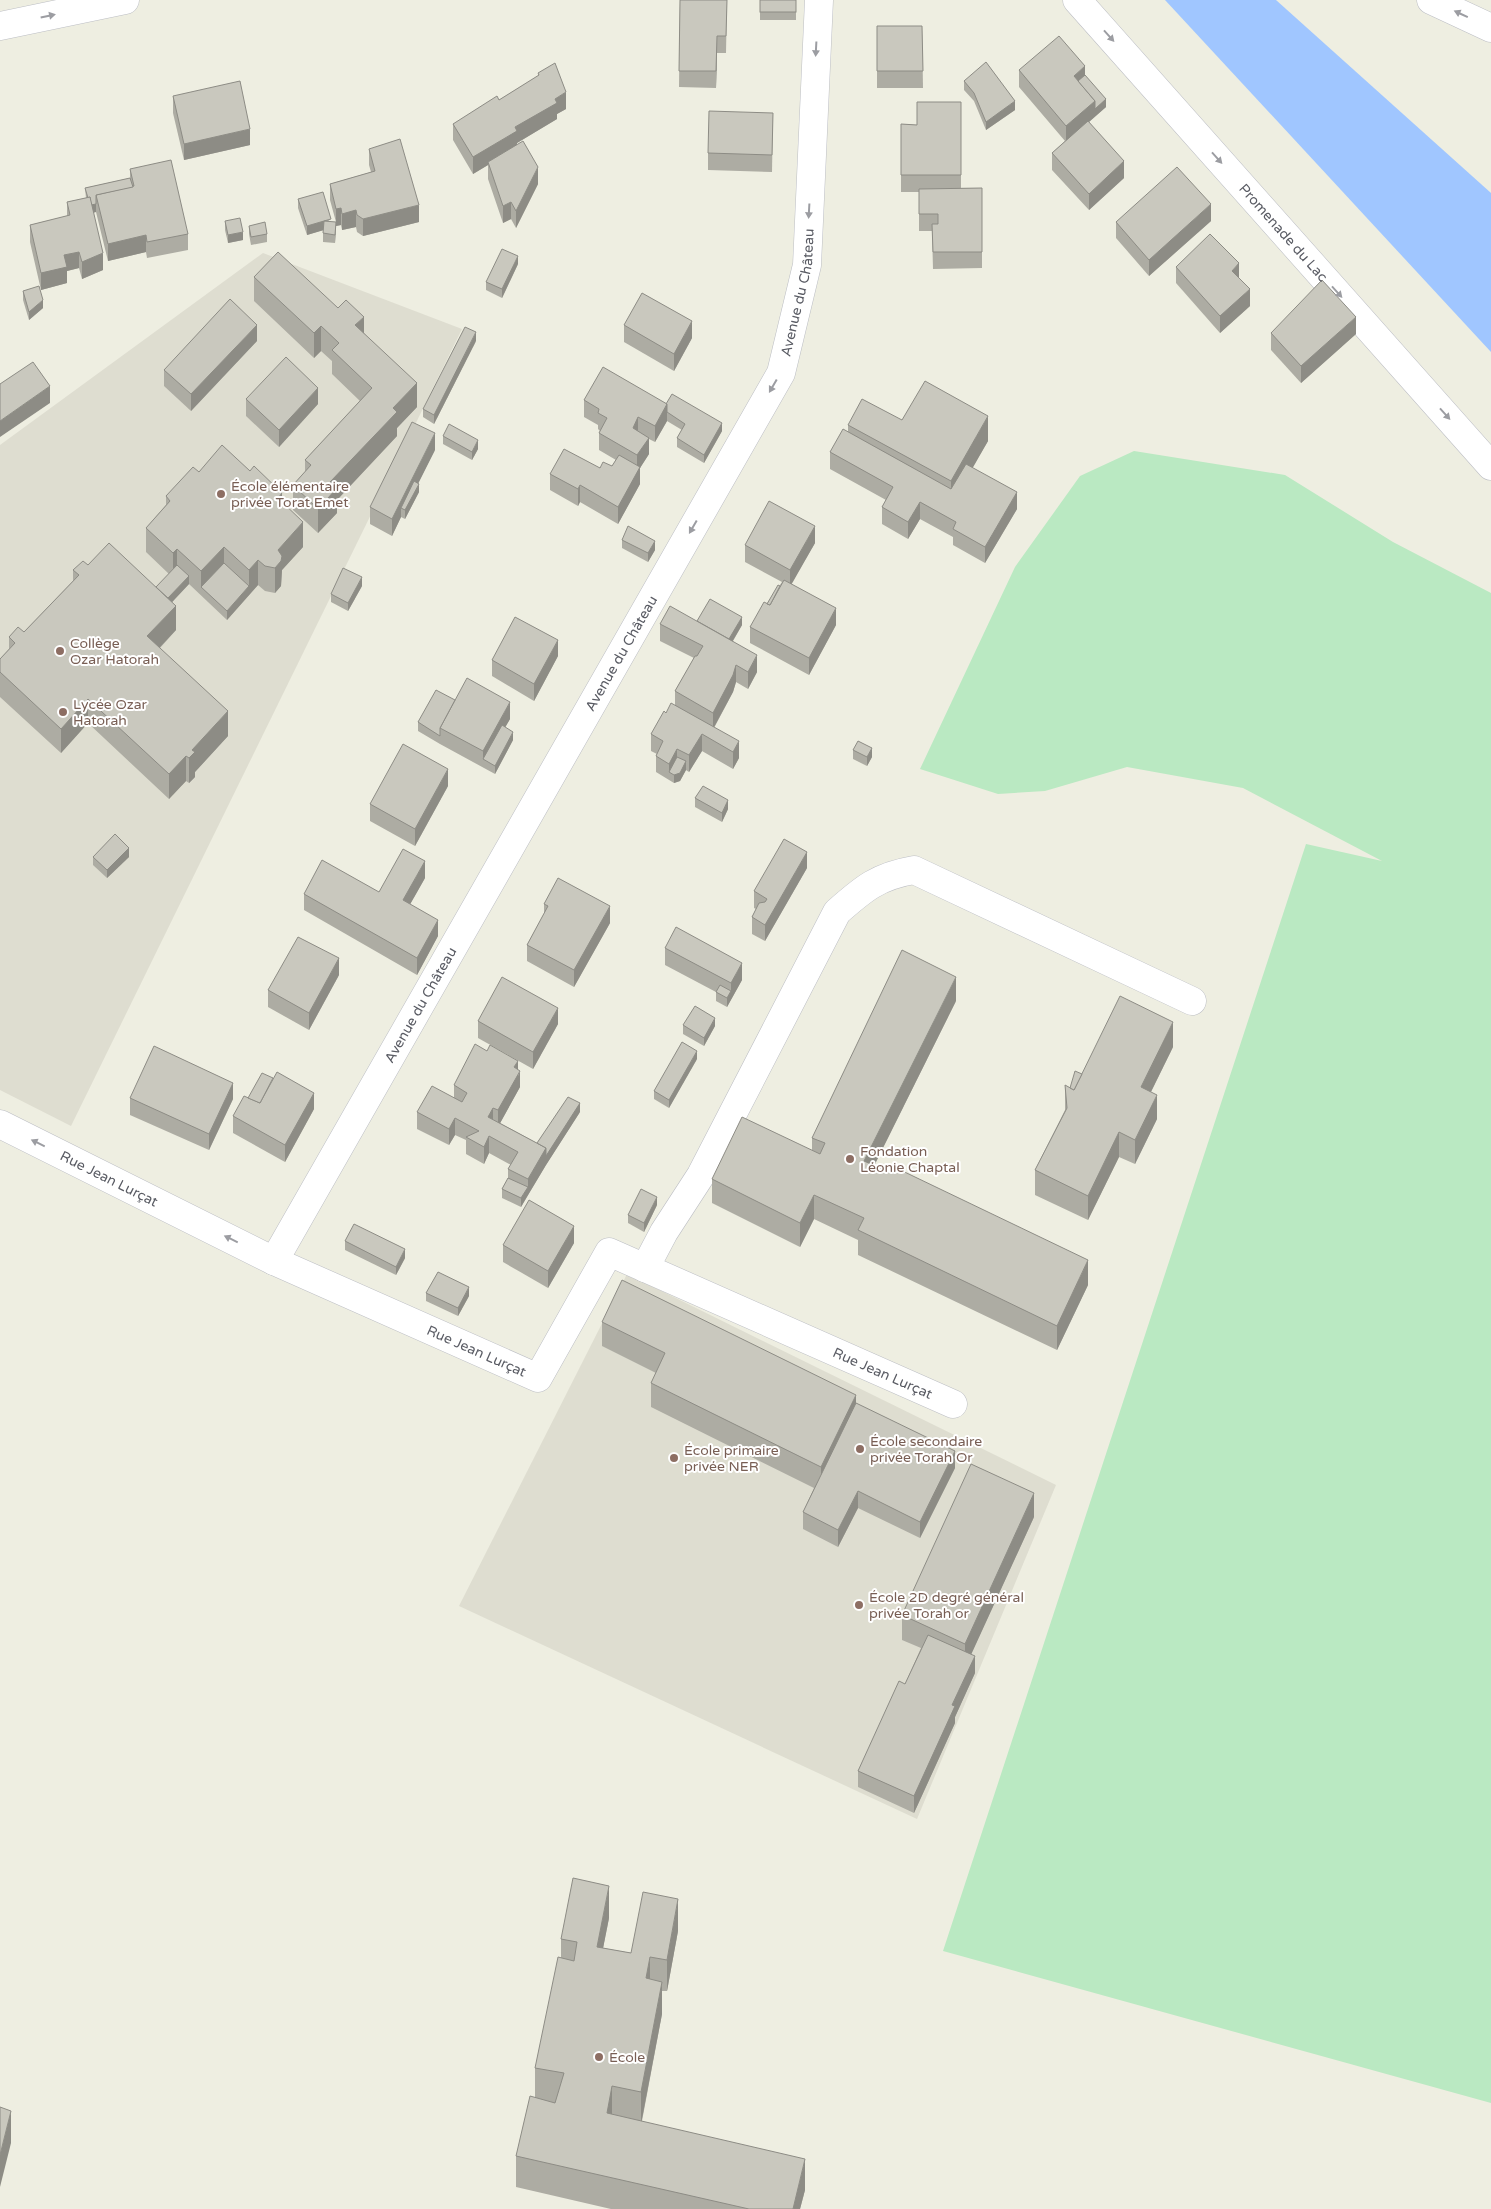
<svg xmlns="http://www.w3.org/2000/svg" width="1491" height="2209" font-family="'Varela Round',sans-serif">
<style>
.education{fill:#deddd0}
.green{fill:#bae9c2}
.water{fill:#a0c6ff}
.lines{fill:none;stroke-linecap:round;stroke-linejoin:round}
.minor-casing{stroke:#bcbec4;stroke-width:29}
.minor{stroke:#fff;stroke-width:28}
.wall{fill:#adaca3}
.shaded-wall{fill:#8d8c85}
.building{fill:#c9c8be;stroke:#8d8c85}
.oneway{fill:#9c9da2}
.education-dot{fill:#8d6e63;stroke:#fff;stroke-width:2}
.labels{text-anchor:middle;stroke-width:4;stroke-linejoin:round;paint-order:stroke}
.street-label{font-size:14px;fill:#5a5c64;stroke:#fff}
.education-label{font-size:14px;fill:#785e54;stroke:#fff;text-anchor:start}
</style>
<rect width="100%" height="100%" fill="#eeeee1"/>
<g class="education">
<polygon points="263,253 462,329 71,1126 0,1090 0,445"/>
<polygon points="627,1274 1056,1485 917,1819 459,1606"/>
</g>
<polygon class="green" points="1134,451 1285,475 1393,542 1491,593 1491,2103 943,1951 1306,844 1382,861 1243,788 1127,767 1045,791 998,794 920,769 1015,567 1080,476"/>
<polygon class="water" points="1165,0 1276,0 1491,193 1491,352"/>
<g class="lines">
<defs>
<g id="minor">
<path id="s1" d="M 1077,0 L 1491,466"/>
<polyline points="1431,0 1491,28"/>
<polyline points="0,26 125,0"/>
<path id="s2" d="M 0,1124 L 274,1261 L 538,1378 L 609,1252 L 953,1404"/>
<path id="s3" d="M 274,1261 L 781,373 L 807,265 L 819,0"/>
<path d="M 645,1268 L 664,1232 L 701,1175 L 837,912 C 863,889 878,876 914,870 L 1192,1001"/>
</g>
</defs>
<use href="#minor" class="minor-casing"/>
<use href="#minor" class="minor"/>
</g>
<g class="wall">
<polygon points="680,0 727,0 726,53 717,53 716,88 679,87"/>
<rect x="760" y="0" width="36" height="20"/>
<polygon points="877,26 922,26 923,88 877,88"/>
<polygon points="1019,70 1085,75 1106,107 1089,122 1124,178 1089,210 1052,170 1052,153 1065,141 1019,87"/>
<polygon points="538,73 566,109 557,114 557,119 517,143 517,145 538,184 516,228 511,219 503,223 488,179 488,165 473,174 453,140 453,124 499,100 538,76"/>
<polygon points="964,81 1015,110 986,130 974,101 964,90"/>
<polygon points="173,96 250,145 184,160 173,113"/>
<polygon points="961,102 961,188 982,188 982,268 933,269 932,231 919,231 919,192 901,192 901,124 917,125"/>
<polygon points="773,113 772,172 708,170 708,153"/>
<polygon points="369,149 419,222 363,236 357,232 356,227 342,230 341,225 336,226 335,243 323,242 323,230 307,235 298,208 298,199 331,222 336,222 330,200 330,184 371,172 369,165"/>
<polygon points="130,169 188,234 188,250 147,258 146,252 108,261 96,212 93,213 103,270 82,279 79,268 67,271 67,283 41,290 30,242 30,225 67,216 67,202 86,198 85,188 130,178"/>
<polygon points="225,221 243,240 228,243 225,230"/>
<polygon points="1211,221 1149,276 1116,238 1116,222"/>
<polygon points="249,226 267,234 267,242 251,245 249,234"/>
<polygon points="518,264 502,298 486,290 486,282"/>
<polygon points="1176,267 1239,278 1250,306 1220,333 1176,283"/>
<polygon points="254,277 364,333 417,407 397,428 397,436 337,500 337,513 318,533 293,510 293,485 305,472 305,460 360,401 332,374 332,361 321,351 314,358 254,301"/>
<polygon points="23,291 43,308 29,320 23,300"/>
<polygon points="624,325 692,338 674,371 624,342"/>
<polygon points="1271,333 1356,334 1301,383 1271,350"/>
<polygon points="257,341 191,411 164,386 164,370"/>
<polygon points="476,341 434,424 423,417 423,409"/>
<polygon points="246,399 318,404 279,447 246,416"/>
<polygon points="584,400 666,404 722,431 704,463 677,447 677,438 682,430 667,421 655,442 649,439 649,454 640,468 640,484 618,524 580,502 578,506 550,490 550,474 612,466 616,460 599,450 599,433 600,431 598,429 598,425 584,417"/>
<polygon points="902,420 988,441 972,468 1017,509 985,563 953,545 953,537 920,519 908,539 882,524 882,507 886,500 830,469 830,452 848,433 848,425"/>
<polygon points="443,436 478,449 472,460 443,444"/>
<polygon points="435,450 418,483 419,492 405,519 401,517 392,536 370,524 370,507"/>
<polygon points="199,472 282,502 303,547 282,570 281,586 275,593 265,591 258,585 227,620 189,584 172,602 176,630 160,648 228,736 195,772 195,777 189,783 186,781 169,799 88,723 61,753 0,697 0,659 9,649 9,637 24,632 73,581 73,570 88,565 156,587 169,574 146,552 146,528 166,505 166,496"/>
<polygon points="622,540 655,550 648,562 622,548"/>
<polygon points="815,543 791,584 836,625 809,675 750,643 750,627 782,582 745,562 745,545"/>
<polygon points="362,586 348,611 331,602 331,594"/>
<polygon points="697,621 742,625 733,641 757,672 748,689 736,682 733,692 714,728 739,758 733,769 702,751 689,772 686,770 680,781 674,783 656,772 656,756 657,754 651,751 651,734 666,713 675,706 675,691 694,658 660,641 660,624"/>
<polygon points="558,656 534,701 492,676 492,660"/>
<polygon points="455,700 510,719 505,727 513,740 495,774 440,744 418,731 418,722"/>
<polygon points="853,750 872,757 867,766 853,759"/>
<polygon points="448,786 415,846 370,821 370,804"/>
<polygon points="695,798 728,809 722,822 695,807"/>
<polygon points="93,857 129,857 107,878 93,865"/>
<polygon points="807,868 765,941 752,934 752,917 756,909 754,908 754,891"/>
<polygon points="425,878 410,904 438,936 417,975 304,910 304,894 379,892"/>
<polygon points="544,904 610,923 574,987 527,961 527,945 544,914"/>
<polygon points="665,948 742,980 727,1007 716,1001 716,992 665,965"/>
<polygon points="339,975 309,1030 268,1007 268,990"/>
<polygon points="956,1001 874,1166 1088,1285 1057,1350 858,1255 858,1240 814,1219 800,1247 712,1203 712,1179 812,1150 812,1138"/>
<polygon points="478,1021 558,1024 533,1069 478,1038"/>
<polygon points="683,1025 715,1026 704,1046 683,1034"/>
<polygon points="1173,1047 1151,1092 1157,1119 1135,1164 1119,1157 1088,1220 1035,1195 1035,1170 1065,1110 1065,1085 1070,1088 1082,1074"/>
<polygon points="697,1059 669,1108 654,1099 654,1091"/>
<polygon points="518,1069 520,1087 500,1123 537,1143 580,1112 546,1165 521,1207 502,1198 502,1189 508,1178 508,1169 511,1165 489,1153 484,1164 466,1154 466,1140 455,1135 449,1145 417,1129 417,1112 454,1097 454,1085"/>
<polygon points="130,1098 233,1099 209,1150 130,1115"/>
<polygon points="248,1098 314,1109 285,1162 233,1133 233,1116"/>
<polygon points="657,1205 644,1232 628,1223 628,1215"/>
<polygon points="345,1241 405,1258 396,1275 345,1250"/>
<polygon points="574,1243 548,1288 503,1262 503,1245"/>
<polygon points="426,1293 469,1296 458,1316 426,1301"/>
<polygon points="602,1322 856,1403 955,1468 920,1538 858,1508 838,1547 803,1529 803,1512 814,1488 651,1407 651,1383 656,1373 602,1346"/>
<polygon points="1034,1517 971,1654 975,1673 955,1717 955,1723 914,1813 858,1787 858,1771 905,1684 921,1648 902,1640 902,1615"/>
<polygon points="609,1918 603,1948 631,1953 678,1931 667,1991 662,1991 662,2014 642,2121 805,2190 800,2209 611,2209 516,2187 516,2156 535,2097 535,2068 561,1958 561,1939"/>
</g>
<g class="shaded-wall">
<polygon points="717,36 717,53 716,88 716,71"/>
<polygon points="1085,66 1085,83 1078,89 1074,76"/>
<polygon points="566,92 566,109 557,114 557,119 517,143 517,147 488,162 488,165 473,174 473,157 555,99"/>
<polygon points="1106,99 1106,107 1066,142 1066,126 1095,101"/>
<polygon points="1015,101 1015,110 986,130 986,122"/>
<polygon points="250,129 250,145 184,160 184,144"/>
<polygon points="1124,161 1124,178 1089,210 1089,194"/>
<polygon points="538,167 538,184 516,228 516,211"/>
<polygon points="511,202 511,219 503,223 503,206"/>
<polygon points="96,204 96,212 90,213 90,205"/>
<polygon points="1211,204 1211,221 1149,276 1149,260"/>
<polygon points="419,205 419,222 363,236 363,219"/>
<polygon points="341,208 341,225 336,226 335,243 335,235 336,222 336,209"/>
<polygon points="356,210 356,227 342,230 342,214"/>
<polygon points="324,221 324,230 307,235 307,226"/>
<polygon points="243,232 243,240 228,243 228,235"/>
<polygon points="146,235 146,252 108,261 108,244"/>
<polygon points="79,252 79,268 67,271 67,283 41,290 41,273 64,255"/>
<polygon points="103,253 103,270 82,279 82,262"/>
<polygon points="518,256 518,264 502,298 502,289"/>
<polygon points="1239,263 1239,280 1232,271"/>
<polygon points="1250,289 1250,306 1220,333 1220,316"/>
<polygon points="43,300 43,308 29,320 29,312"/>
<polygon points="364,317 364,341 355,325"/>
<polygon points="1356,317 1356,334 1301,383 1301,366"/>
<polygon points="692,321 692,338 674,371 674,354"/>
<polygon points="257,325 257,341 191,411 191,394"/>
<polygon points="321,326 321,351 314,358 314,333"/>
<polygon points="476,332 476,341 434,424 434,415"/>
<polygon points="417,383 417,407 397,428 397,436 337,500 337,513 318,533 318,509 330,482 393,408"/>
<polygon points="50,386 50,403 0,437 0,421"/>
<polygon points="318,388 318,404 279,447 279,430"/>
<polygon points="667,404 667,421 655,442 655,426"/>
<polygon points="988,416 988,441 951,506 951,481"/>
<polygon points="638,417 638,434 633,428"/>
<polygon points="722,423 722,431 704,463 704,455"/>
<polygon points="435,433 435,450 405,510 401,508 401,517 392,536 392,519"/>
<polygon points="649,438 649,454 640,468 640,484 618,524 618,507 637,471 637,455"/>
<polygon points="478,440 478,449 472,460 472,452"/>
<polygon points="419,484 419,492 405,519 405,510"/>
<polygon points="580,485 580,502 578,506 578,489"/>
<polygon points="1017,492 1017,509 985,563 985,547"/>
<polygon points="282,493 282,517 278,498"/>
<polygon points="920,502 920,519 908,539 908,522"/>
<polygon points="303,522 303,547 282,570 281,586 275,593 275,568 278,550"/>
<polygon points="815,526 815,543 790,587 790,570"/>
<polygon points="655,541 655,550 648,562 648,553"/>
<polygon points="224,547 224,572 201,587 201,571"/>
<polygon points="177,549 177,573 173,578 173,553"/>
<polygon points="258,560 258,585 227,620 227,611 249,586 249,570"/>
<polygon points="189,576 189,584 160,615 160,606"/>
<polygon points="362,577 362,586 348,611 348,603"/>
<polygon points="176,606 176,630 147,661 147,636"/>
<polygon points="836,608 836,625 809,675 809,658"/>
<polygon points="742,617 742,625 725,654 725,645"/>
<polygon points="558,640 558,656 534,701 534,684"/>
<polygon points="757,655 757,672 748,689 748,672"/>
<polygon points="736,665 736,682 733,692 713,729 713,713"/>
<polygon points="88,699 88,723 61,753 61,729"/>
<polygon points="510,702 510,719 486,761 483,759 483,751"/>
<polygon points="228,711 228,736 195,772 195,777 189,783 189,758 192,750"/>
<polygon points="513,732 513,740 495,774 495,766"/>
<polygon points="702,734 702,751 689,772 689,755"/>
<polygon points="739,741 739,758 733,769 733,752"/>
<polygon points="872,748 872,757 867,766 867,757"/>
<polygon points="677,749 677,766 669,772 669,781 669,764"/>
<polygon points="186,756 186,781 169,799 169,774"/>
<polygon points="686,761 686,770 680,781 674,783 674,775"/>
<polygon points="448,769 448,786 415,846 415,829"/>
<polygon points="728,800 728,809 722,822 722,813"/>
<polygon points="129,848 129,857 107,878 107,870"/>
<polygon points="807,852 807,868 765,941 765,925"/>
<polygon points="425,861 425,878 403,917 403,900"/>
<polygon points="610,906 610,923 574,987 574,970"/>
<polygon points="438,920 438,936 417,975 417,958"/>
<polygon points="339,958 339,975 309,1030 309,1013"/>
<polygon points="742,963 742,980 727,1007 727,998 731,991 731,983"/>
<polygon points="956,977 956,1001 864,1186 864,1161"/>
<polygon points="558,1008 558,1024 533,1069 533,1052"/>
<polygon points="715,1018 715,1026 704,1046 704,1038"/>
<polygon points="1173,1022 1173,1047 1141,1112 1141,1087"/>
<polygon points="697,1051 697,1059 669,1108 669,1100"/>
<polygon points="518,1061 518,1076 520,1071 520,1087 498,1127 498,1110 514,1067"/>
<polygon points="233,1083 233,1099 209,1150 209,1134"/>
<polygon points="314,1093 314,1109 285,1162 285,1145"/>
<polygon points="1157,1095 1157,1119 1135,1164 1135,1140"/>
<polygon points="580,1103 580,1112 546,1165 528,1195 528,1179 546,1148"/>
<polygon points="493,1108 493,1125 488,1117"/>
<polygon points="455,1118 455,1135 449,1145 449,1129"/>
<polygon points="1119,1132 1119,1157 1088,1220 1088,1196"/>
<polygon points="489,1136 489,1153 484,1164 484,1147"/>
<polygon points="528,1187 528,1195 521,1207 521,1198"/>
<polygon points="814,1195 814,1219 800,1247 800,1223"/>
<polygon points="657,1197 657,1205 644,1232 644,1223"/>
<polygon points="574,1226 574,1243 548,1288 548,1271"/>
<polygon points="405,1249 405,1258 396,1275 396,1267"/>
<polygon points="1088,1260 1088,1285 1057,1350 1057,1326"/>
<polygon points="469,1287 469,1296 458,1316 458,1308"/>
<polygon points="856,1395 856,1419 821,1491 821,1467"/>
<polygon points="955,1451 955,1468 920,1538 920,1522"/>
<polygon points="858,1491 858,1508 838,1547 838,1530"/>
<polygon points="1034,1493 1034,1517 965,1668 965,1644"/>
<polygon points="975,1656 975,1673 955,1717 955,1723 914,1813 914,1796 952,1705"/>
<polygon points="609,1886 609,1918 597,1979 597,1947"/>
<polygon points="678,1899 678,1931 667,1991 667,1960"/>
<polygon points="650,1957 650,1988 646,1978"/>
<polygon points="662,1982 662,2014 641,2124 641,2092"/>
<polygon points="612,2086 612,2117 607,2113"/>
<polygon points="11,2111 11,2143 0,2187 0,2155"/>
<polygon points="805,2159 805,2190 800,2209 793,2209"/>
</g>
<g class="building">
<polygon points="680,0 727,0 726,36 717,36 716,71 679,71"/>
<rect x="760" y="0" width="36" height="12"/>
<polygon points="877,26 922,26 923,71 877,71"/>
<polygon points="1059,36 1085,66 1074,76 1095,101 1066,126 1019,70"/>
<polygon points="986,62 1015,101 986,122 974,93 964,81"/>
<polygon points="555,63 566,92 555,99 557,103 515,127 517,131 473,157 453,124 497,96 499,100 539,75 538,73"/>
<polygon points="1085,75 1106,99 1095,109 1095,101 1078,81"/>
<polygon points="240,81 250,129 184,144 173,96"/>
<polygon points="917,102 961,102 961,175 901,175 901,124 917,125"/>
<polygon points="709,111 773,113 772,155 708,153"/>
<polygon points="1088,121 1124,161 1089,194 1052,153"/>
<polygon points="400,139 419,205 363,219 357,215 356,210 342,214 341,208 336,209 330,184 375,171 369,149"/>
<polygon points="523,141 538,167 516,211 511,202 503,206 488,162"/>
<polygon points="171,160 188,234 147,242 146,235 108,244 96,195 134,186 130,169"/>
<polygon points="1177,167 1211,204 1149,260 1116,222"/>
<polygon points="130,178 133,187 96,195 96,204 91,205 90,197 88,198 85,188"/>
<polygon points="982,188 982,252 933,252 932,224 938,224 938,214 919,214 919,189"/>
<polygon points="323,192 331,219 324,221 336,222 335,235 323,233 324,221 307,226 298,199"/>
<polygon points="90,197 103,253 82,262 79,252 64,255 67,267 41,273 30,225 70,215 67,202"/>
<polygon points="240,218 243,232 228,235 225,221"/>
<polygon points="265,222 267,234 251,237 249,226"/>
<polygon points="1210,234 1239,263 1232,271 1250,289 1220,316 1176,267"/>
<polygon points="502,249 518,256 502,289 486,282"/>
<polygon points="278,252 338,308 346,300 364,317 355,325 417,383 393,408 397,412 330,482 337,488 318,509 293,485 311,465 305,460 372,388 332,350 339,343 321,326 314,333 254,277"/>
<polygon points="1322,280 1356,317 1301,366 1271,333"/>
<polygon points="39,286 43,300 29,312 23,291"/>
<polygon points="642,293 692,321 674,354 624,325"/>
<polygon points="230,299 257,325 191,394 164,370"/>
<polygon points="465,327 476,332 434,415 423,409"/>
<polygon points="286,357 318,388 279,430 246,399"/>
<polygon points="33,362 50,386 0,421 0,384"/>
<polygon points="603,367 667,404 655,426 638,417 633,428 649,438 637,455 599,433 607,418 598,413 599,409 584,400"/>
<polygon points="925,381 988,416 951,481 848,425 862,399 902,420"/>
<polygon points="672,394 722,423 704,455 677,438 685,424 667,412 667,404 666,404"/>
<polygon points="412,422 435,433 392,519 370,507"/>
<polygon points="449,424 478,440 472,452 443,436"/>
<polygon points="843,429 951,489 966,464 1017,492 985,547 953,529 956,522 920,502 908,522 882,507 893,487 830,452"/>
<polygon points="222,445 250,471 254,466 282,493 278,498 303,522 278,550 282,556 281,561 275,568 265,566 258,560 249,570 224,547 201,571 177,549 173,553 146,528 170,501 166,496 193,467 199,472"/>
<polygon points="564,449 600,468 603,462 612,466 619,455 640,467 618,507 580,485 578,489 550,474"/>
<polygon points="414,481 419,484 405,510 401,508"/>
<polygon points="769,501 815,526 790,570 745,545"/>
<polygon points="628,526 655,541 648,553 622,540"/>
<polygon points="109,543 176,606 147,636 228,711 192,750 195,752 189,758 186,756 169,774 88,699 61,729 0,672 0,659 15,643 9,637 18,627 24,632 79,575 73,570 83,561 88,565"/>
<polygon points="224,563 249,586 227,611 201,587"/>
<polygon points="177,565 189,576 168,598 156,587"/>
<polygon points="343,568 362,577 348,603 331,594"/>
<polygon points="784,580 836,608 809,658 750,627 764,602 770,605"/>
<polygon points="778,585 780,586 770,605 767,604"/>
<polygon points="710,599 742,617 729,639 697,621"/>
<polygon points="670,606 757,655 748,672 736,665 733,675 713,713 675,691 695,656 697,656 703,646 660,624"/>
<polygon points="515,617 558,640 534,684 492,660"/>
<polygon points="467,678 510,702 483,751 440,728"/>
<polygon points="436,690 455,700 440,728 440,736 418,722"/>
<polygon points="671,703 739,741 733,752 702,734 689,755 677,749 669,764 656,756 663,741 651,734 664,711 666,713"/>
<polygon points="502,725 513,732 495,766 483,759"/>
<polygon points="858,741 872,748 867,757 853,750"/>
<polygon points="403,744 448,769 415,829 370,804"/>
<polygon points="677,757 686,761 680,773 674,775 669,772"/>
<polygon points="703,786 728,800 722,813 695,798"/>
<polygon points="115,834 129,848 107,870 93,857"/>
<polygon points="784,839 807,852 765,925 752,917 759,903 765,902 767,899 754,891"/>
<polygon points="403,849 425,861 403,900 438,920 417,958 304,894 322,860 379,892"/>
<polygon points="558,878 610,906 574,970 527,945 548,906 544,904"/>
<polygon points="676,927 742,963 731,983 665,948"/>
<polygon points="298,937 339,958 309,1013 268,990"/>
<polygon points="902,950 956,977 864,1161 887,1171 890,1165 1088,1260 1057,1326 858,1230 864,1218 814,1195 800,1223 712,1179 742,1117 820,1154 825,1143 812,1138"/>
<polygon points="502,977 558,1008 533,1052 478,1021"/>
<polygon points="720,985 731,991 727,998 716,992"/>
<polygon points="1120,996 1173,1022 1141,1087 1157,1095 1135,1140 1119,1132 1088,1196 1035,1170 1067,1108 1065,1085 1074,1090"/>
<polygon points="695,1006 715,1018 704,1038 683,1025"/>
<polygon points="682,1042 697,1051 669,1100 654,1091"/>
<polygon points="475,1044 487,1051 490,1045 518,1061 514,1067 520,1071 498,1110 493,1108 488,1117 546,1148 528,1179 508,1169 518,1152 489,1136 484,1147 466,1137 479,1131 455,1118 449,1129 417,1112 432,1086 462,1102 467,1093 454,1085"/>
<polygon points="154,1046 233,1083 209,1134 130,1098"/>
<polygon points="1075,1071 1082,1074 1074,1090 1070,1088"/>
<polygon points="277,1072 314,1093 285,1145 233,1116 244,1096 260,1103"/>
<polygon points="262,1073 273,1078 260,1103 248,1098"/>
<polygon points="568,1097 580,1103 546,1156 546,1148 537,1143"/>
<polygon points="508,1178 528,1187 521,1198 502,1189"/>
<polygon points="641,1189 657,1197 644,1223 628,1215"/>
<polygon points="529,1200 574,1226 548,1271 503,1245"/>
<polygon points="354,1224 405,1249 396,1267 345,1241"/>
<polygon points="438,1272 469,1287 458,1308 426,1293"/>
<polygon points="622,1280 856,1395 821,1467 651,1383 665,1353 602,1322"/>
<polygon points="856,1403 955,1451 920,1522 858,1491 838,1530 803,1512"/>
<polygon points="971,1464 1034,1493 965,1644 902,1615"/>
<polygon points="928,1635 975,1656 952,1705 955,1706 914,1796 858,1771 899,1681 905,1684"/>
<polygon points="573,1878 609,1886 597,1947 631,1953 643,1892 678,1899 667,1960 650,1957 646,1978 662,1982 641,2092 612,2086 607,2113 805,2159 793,2209 749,2209 516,2156 530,2096 555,2103 564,2073 535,2068 558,1957 574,1961 577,1942 561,1939"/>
<polygon points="0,2107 11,2111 0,2155"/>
</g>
<defs><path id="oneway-solid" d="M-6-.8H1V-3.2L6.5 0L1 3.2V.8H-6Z" transform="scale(1.25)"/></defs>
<g class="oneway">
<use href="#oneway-solid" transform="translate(1461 14) rotate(-155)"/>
<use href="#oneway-solid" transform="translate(48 16) rotate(-12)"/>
<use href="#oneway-solid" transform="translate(1109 36) rotate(48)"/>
<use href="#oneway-solid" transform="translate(816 49) rotate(93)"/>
<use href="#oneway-solid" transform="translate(1217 158) rotate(48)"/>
<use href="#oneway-solid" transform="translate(809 211) rotate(93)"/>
<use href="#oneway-solid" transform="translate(1337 292) rotate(48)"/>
<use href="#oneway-solid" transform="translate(773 386) rotate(120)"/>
<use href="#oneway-solid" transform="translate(1445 414) rotate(48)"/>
<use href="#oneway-solid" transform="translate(693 527) rotate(120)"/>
<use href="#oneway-solid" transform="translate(38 1143) rotate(-154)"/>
<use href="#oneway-solid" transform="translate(231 1239) rotate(-154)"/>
</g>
<g class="education-dot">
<circle cx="221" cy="494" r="5"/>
<circle cx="60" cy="651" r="5"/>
<circle cx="63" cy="712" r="5"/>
<circle cx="850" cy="1159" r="5"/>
<circle cx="860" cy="1449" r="5"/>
<circle cx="674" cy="1458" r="5"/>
<circle cx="859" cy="1605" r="5"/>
<circle cx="599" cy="2057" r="5"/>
</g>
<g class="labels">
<g class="street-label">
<text dy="5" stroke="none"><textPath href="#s1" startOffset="311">Promenade du Lac</textPath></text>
<text dy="5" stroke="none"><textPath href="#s3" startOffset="1105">Avenue du Château</textPath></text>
<text dy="5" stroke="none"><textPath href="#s3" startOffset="700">Avenue du Château</textPath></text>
<text dy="5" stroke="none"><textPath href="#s3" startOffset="295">Avenue du Château</textPath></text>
<text dy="5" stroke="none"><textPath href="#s2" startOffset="122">Rue Jean Lurçat</textPath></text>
<text dy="5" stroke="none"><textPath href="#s2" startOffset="528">Rue Jean Lurçat</textPath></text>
<text dy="5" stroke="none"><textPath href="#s2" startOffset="1039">Rue Jean Lurçat</textPath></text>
</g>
<g class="education-label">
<text x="231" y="491">École élémentaire<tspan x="231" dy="16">privée Torat Emet</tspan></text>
<text x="70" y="648">Collège<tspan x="70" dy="16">Ozar Hatorah</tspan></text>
<text x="73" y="709">Lycée Ozar<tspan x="73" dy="16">Hatorah</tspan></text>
<text x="860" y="1156">Fondation<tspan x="860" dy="16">Léonie Chaptal</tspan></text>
<text x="870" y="1446">École secondaire<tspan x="870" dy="16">privée Torah Or</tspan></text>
<text x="684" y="1455">École primaire<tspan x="684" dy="16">privée NER</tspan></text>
<text x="869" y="1602">École 2D degré général<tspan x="869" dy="16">privée Torah or</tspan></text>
<text x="609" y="2062">École</text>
</g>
</g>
</svg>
